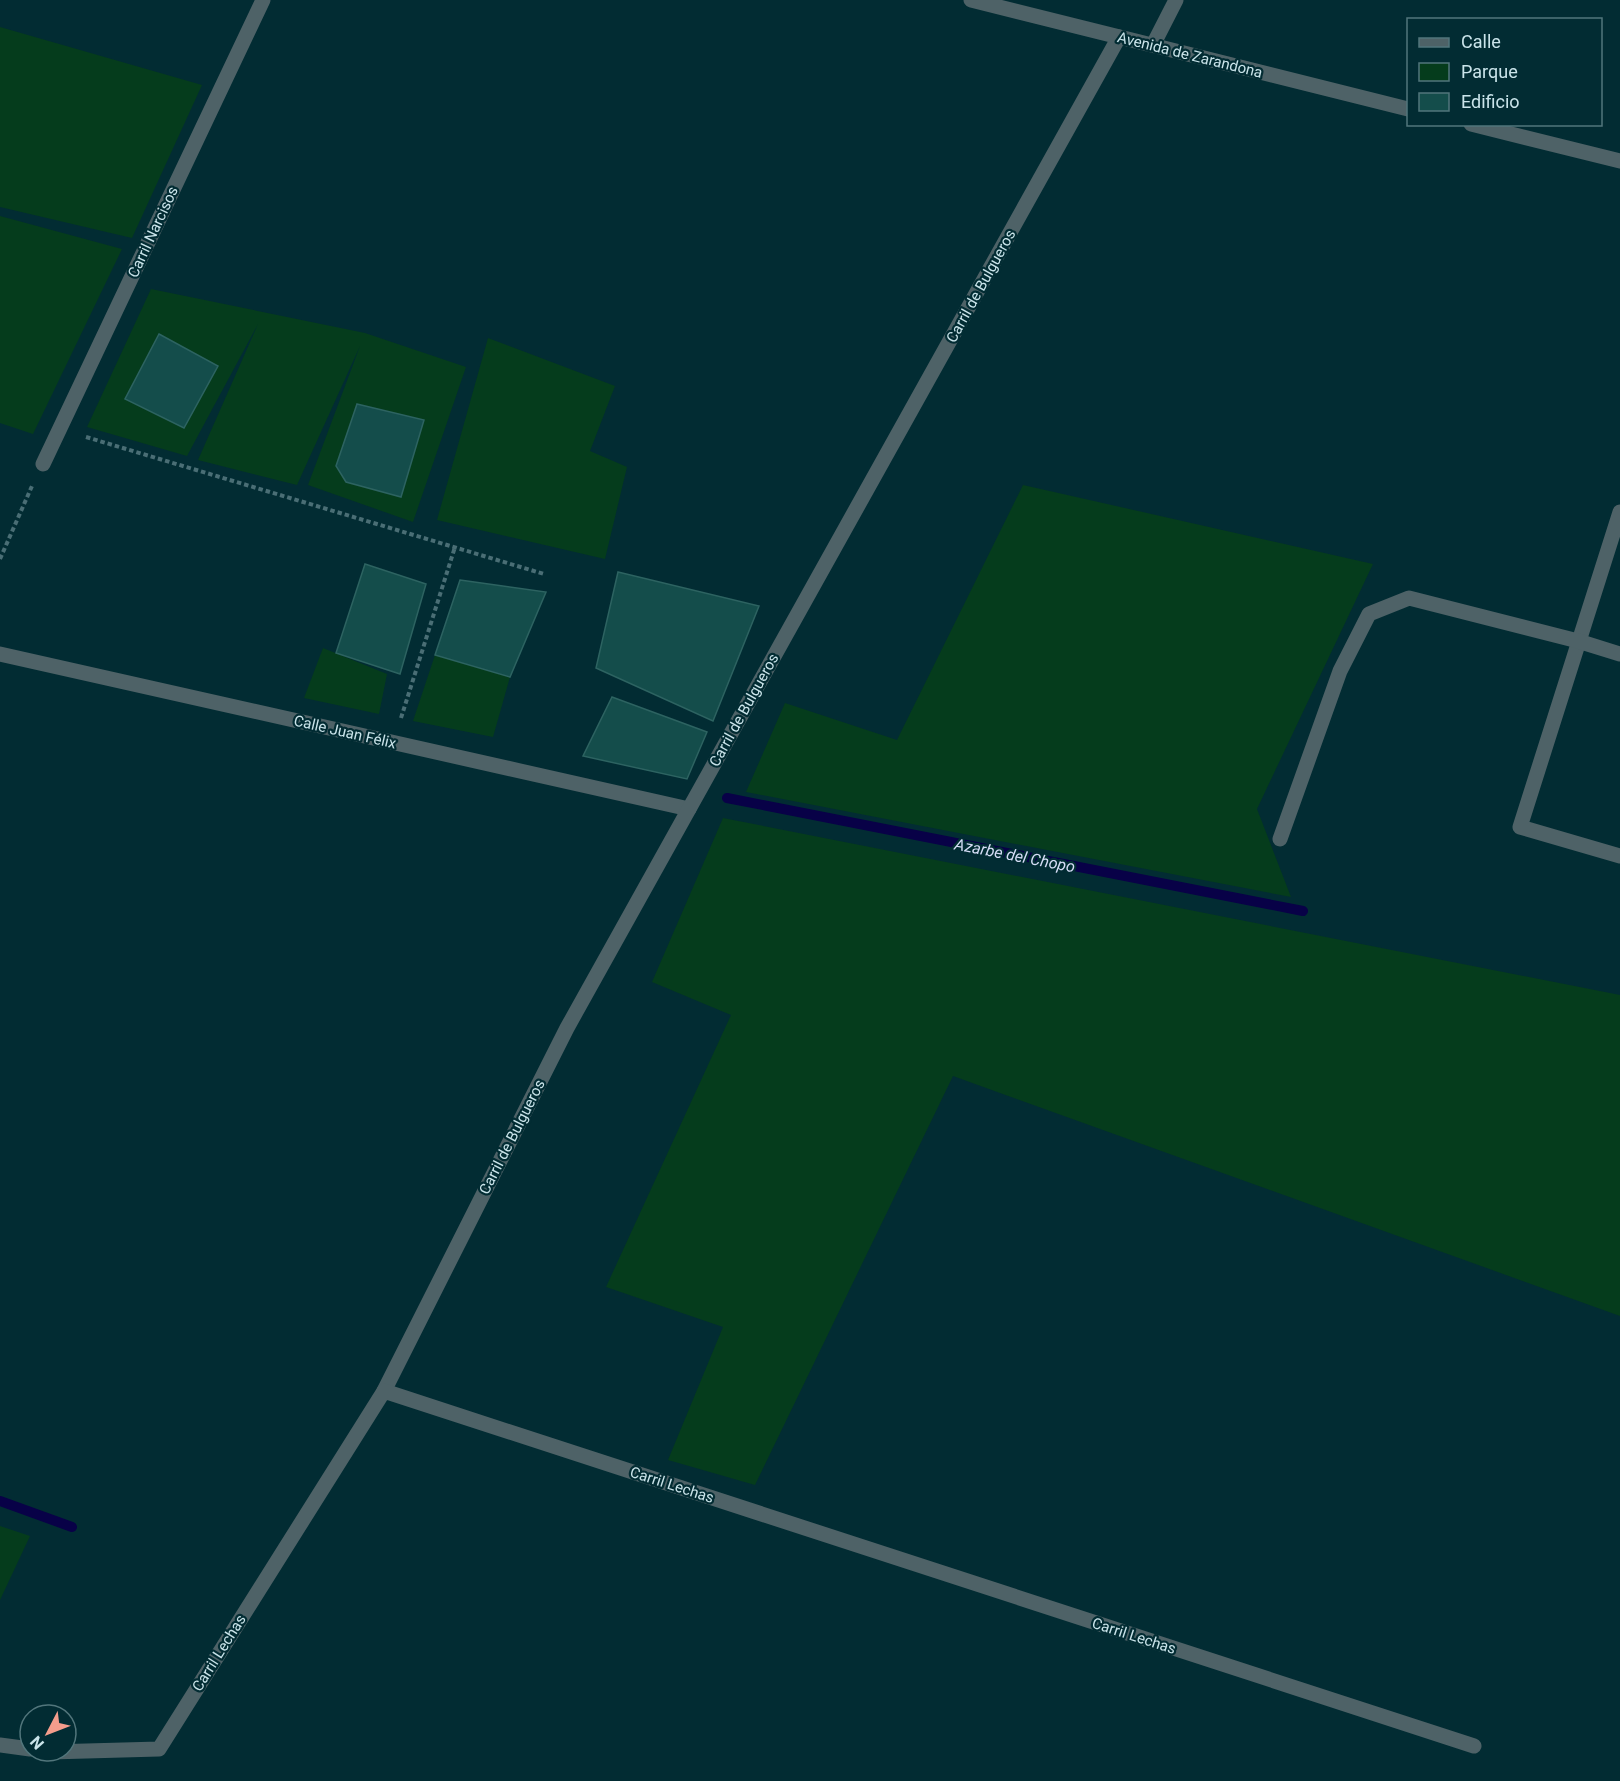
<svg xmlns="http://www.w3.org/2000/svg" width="1620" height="1781" font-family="Roboto,sans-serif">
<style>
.green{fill:#053c1c}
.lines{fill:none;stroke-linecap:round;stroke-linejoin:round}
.stream{stroke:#080147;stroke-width:10}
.building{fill:#144d4b;stroke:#2d6361;stroke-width:1.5}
.path{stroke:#4a6e75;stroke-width:4;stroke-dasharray:4.5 3;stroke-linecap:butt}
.minor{stroke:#4e6267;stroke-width:15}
.tertiary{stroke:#4e6267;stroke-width:15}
.labels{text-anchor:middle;stroke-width:4.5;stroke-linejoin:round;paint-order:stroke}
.street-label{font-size:15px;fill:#cae4ea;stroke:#022c33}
.water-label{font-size:16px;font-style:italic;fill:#d5ddf6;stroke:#022c33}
</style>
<rect width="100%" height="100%" fill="#022c33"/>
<g class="green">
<polygon points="0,27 202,85 132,238 0,207"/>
<polygon points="0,216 122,249 33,434 0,423"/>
<polygon points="151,289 365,333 466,367 413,522 308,485 360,346 297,485 198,460 258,324 187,456 87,427"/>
<polygon points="488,338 615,386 590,451 627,467 605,559 437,520"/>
<polygon points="1023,485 1373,564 1257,809 1291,897 746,792 785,703 897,740"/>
<polygon points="323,648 387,674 379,714 304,698"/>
<polygon points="435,655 510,677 493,737 413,721"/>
<polygon points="723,818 1620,995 1620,1316 953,1076 755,1485 668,1460 723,1327 606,1287 731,1015 652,982"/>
<polygon points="0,1526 30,1536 0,1600"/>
</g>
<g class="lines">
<g class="stream">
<polyline points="727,798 1303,911"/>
<polyline points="0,1501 72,1527"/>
</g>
</g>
<g class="building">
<polygon points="159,334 218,366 184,428 125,399"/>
<polygon points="357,404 424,420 401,497 346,482 336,466"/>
<polygon points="365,564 426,584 400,674 336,653"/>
<polygon points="618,572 759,606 713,721 596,668"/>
<polygon points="460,580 546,592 510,677 435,655"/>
<polygon points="612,697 707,732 687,779 583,756"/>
</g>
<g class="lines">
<g class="path">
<polyline points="86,437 544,574"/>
<polyline points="0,559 32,486"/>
<polyline points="401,718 455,547"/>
</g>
<g class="minor">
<polyline points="1153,45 1176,0"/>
<polyline points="43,464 263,0"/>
<polyline points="1620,512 1520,827 1620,856"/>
<polyline points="0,654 689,809"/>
<polyline points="1280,839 1340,671 1369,614 1409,598 1578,641 1620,654"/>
<polyline points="384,1391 567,1028 1119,37"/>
<polyline points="0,1745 30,1749"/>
<polyline points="40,1751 50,1752 159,1749 384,1391 1474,1746"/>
</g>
<g class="tertiary">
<polyline points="971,0 1408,109"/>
<polyline points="1471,124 1620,161"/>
</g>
</g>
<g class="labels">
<g class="street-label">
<text transform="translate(1190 55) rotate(14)" y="5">Avenida de Zarandona</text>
<text transform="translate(153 232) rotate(-65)" y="5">Carril Narcisos</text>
<text transform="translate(981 286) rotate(-61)" y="5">Carril de Bulgueros</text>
<text transform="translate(744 710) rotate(-61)" y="5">Carril de Bulgueros</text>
<text transform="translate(345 732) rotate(13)" y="5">Calle Juan Félix</text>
<text transform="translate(512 1137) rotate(-63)" y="5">Carril de Bulgueros</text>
<text transform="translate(672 1485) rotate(18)" y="5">Carril Lechas</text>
<text transform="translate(1134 1636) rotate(18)" y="5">Carril Lechas</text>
<text transform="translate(219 1653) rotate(-58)" y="5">Carril Lechas</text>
</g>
<g class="water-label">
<text transform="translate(1015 855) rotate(11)" y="6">Azarbe del Chopo</text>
</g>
</g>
<rect x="1407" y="18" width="195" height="108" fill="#022c33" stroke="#52767c" stroke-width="1.5"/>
<rect x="1419" y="38" width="30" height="9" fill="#4e6267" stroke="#52767c" stroke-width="1.5"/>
<text x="1461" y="48" font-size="18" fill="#cae4ea">Calle</text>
<rect x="1419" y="63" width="30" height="18" fill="#053c1c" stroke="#52767c" stroke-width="1.5"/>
<text x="1461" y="78" font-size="18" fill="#cae4ea">Parque</text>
<rect x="1419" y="93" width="30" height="18" fill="#144d4b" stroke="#52767c" stroke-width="1.5"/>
<text x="1461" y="108" font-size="18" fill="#cae4ea">Edificio</text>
<g transform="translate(48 1733) rotate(228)"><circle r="28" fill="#022c33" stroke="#52767c" stroke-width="1.5"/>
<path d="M0-4.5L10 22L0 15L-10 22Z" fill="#f49d8c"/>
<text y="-9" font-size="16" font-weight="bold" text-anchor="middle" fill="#cae4ea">N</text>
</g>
</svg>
